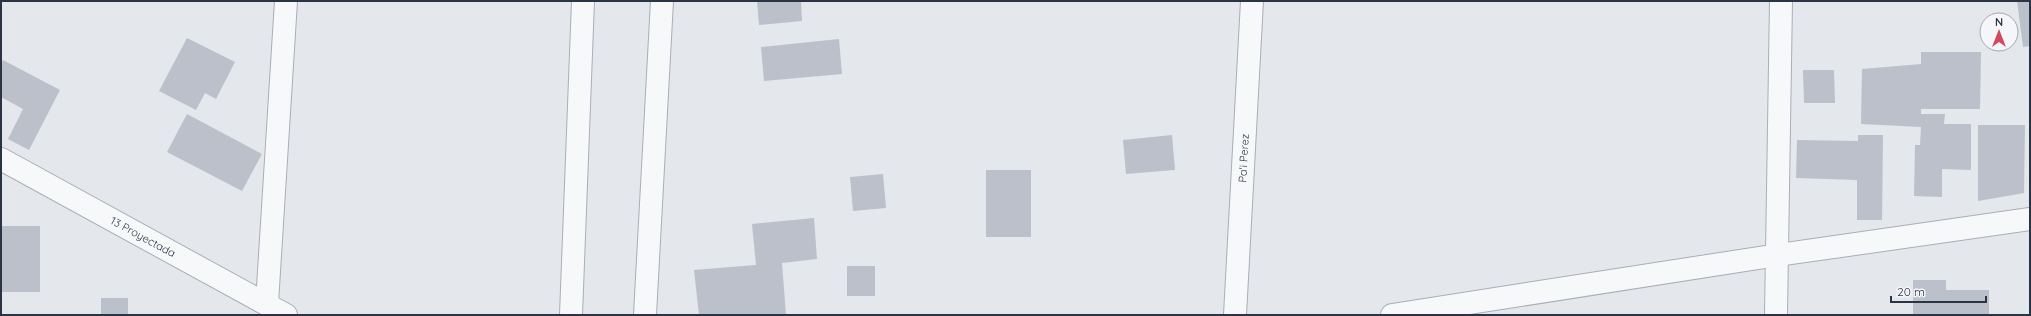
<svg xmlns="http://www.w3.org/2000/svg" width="2031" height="316" font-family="Quicksand,sans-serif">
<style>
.building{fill:#bbc0ca}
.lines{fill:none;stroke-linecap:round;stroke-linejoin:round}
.minor-casing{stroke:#a9aeb7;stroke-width:24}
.minor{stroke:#f7f8fa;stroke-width:22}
.labels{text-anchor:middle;stroke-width:3;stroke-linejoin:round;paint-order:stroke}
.street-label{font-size:11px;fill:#2b3445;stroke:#f4f6f9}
</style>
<rect width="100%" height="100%" fill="#e4e7ec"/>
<g class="building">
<polygon points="757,1 801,1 802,21 759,25"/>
<polygon points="2017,1 2030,1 2030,46 2023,47"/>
<polygon points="187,38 235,62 216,99 205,93 196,110 159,91"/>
<polygon points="839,39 842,74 764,81 761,47"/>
<polygon points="1921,52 1981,52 1980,109 1921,109 1921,114 1945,114 1944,124 1971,124 1971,170 1942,169 1942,197 1914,196 1915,145 1920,145 1921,127 1861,124 1862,69 1921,64"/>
<polygon points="3,60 60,90 29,150 8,139 23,109 1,97 1,64"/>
<polygon points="1803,70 1834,70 1835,103 1804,103"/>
<polygon points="187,114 262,154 242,191 167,152"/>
<polygon points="1978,125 2025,125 2024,193 1978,201"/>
<polygon points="1172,135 1175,170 1126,174 1123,140"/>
<polygon points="1858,135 1883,135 1882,220 1857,220 1857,180 1796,178 1797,140 1858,141"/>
<rect x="986" y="170" width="45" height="67"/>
<polygon points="883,174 886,208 853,211 850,177"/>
<polygon points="814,218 817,259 782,263 786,315 699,315 694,270 756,265 752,224"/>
<rect x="1" y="226" width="39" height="66"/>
<rect x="847" y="266" width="28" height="30"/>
<polygon points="1913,280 1946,280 1946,290 1989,290 1989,315 1913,315"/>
<rect x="101" y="298" width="27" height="17"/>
</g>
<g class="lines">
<defs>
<g id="minor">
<path id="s1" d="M 1,159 L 286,315"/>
<polyline points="267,303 286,1"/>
<polyline points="571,315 583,1"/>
<polyline points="645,315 662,1"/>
<path id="s2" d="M 1235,315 L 1252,1"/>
<polyline points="1392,315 1778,255 2030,219"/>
<polyline points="1776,315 1781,1"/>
</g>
</defs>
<use href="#minor" class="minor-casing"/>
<use href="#minor" class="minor"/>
</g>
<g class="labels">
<g class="street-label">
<text dy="4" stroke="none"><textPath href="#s2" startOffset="157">Pa'i Perez</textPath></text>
<text dy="4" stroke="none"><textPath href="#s1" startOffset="162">13 Proyectada</textPath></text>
</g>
</g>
<rect width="2031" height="316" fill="none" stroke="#2b3445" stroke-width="4"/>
<g transform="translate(1999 32)"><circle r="19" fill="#f4f6f9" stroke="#a4a8b1"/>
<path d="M0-3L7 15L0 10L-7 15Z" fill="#d1495b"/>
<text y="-6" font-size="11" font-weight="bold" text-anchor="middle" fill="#2b3445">N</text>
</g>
<path d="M1891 296v6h95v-6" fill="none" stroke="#2b3445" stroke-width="2"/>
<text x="1897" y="296" font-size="12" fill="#2b3445" stroke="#f4f6f9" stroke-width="3" paint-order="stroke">20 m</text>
</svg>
